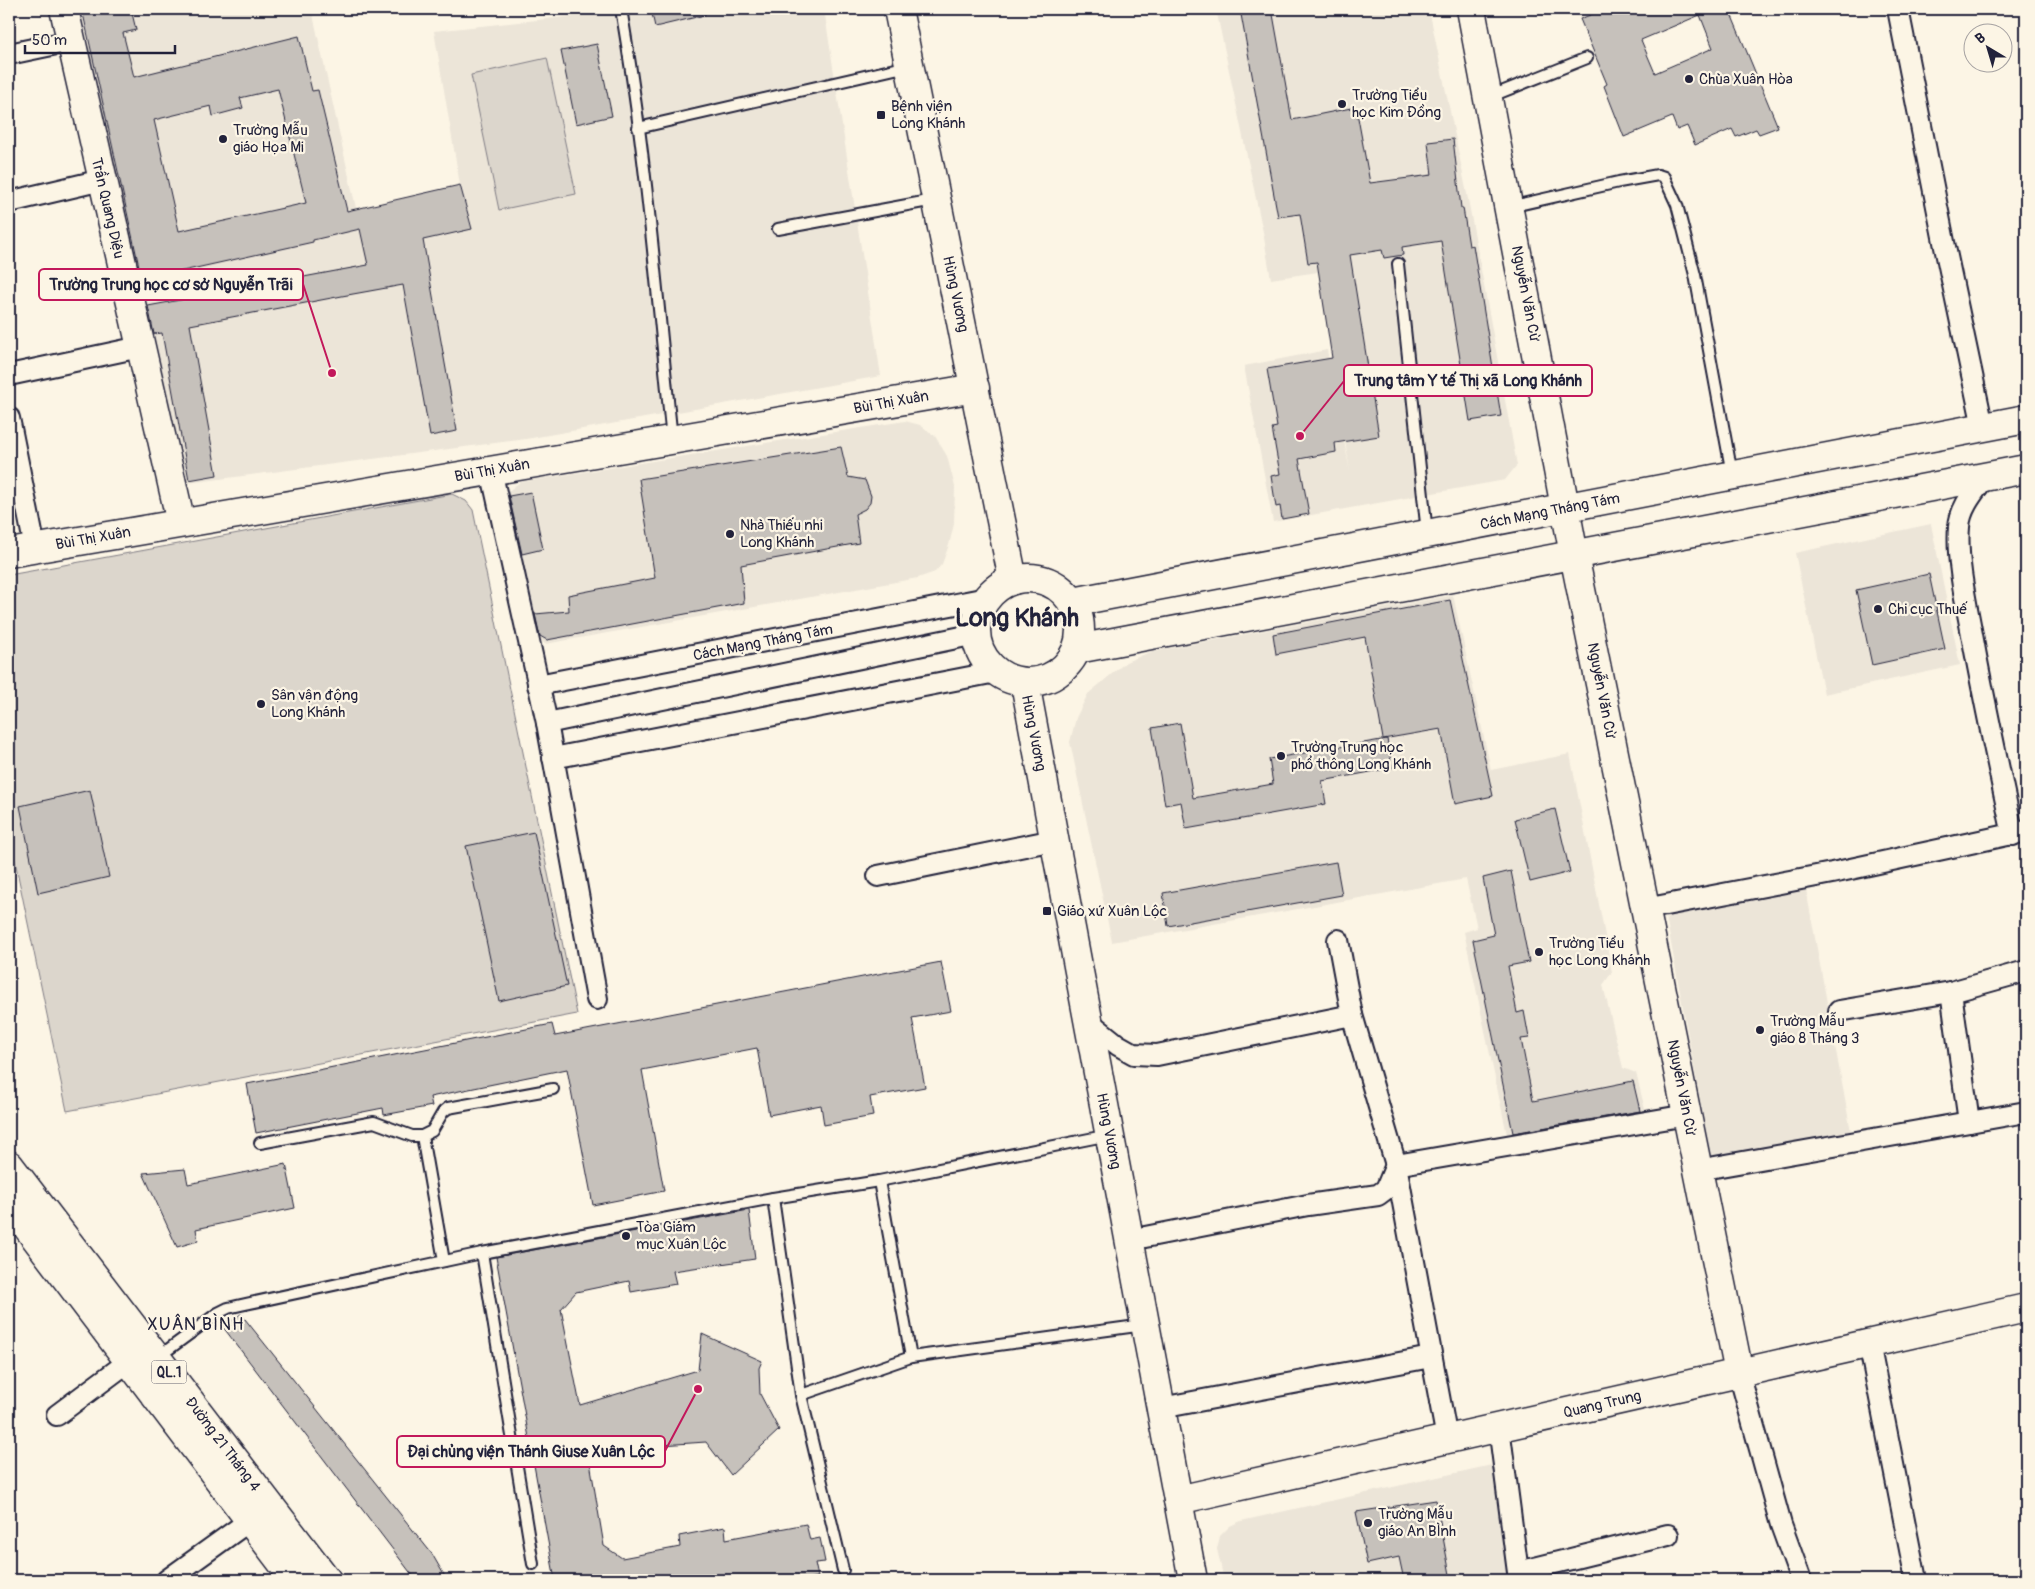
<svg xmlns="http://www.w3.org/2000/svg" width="2035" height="1589" font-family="Pangolin,sans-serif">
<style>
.built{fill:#ece5d8}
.green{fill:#dcd6cc;stroke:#7f7c84}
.building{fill:#c6c1bb;stroke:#22223b;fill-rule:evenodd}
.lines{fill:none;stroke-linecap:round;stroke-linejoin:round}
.lane-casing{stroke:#22223b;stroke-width:14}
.street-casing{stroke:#22223b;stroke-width:24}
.secondary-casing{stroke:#22223b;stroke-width:31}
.primary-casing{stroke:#22223b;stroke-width:31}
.highway-casing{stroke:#22223b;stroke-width:31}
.lane{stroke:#fcf5e5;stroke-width:10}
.street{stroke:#fcf5e5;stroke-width:20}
.secondary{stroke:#fcf5e5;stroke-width:28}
.primary{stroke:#fcf5e5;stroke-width:28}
.highway{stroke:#fcf5e5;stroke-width:28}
.poi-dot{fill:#22223b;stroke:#fcf5e5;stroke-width:2}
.labels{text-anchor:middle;stroke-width:4.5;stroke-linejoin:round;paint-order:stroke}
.shield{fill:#fcf5e5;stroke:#63616e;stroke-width:1}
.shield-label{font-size:14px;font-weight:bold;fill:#22223b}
.poi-label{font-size:15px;fill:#22223b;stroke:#fcf5e5;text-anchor:start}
.street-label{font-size:15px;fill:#22223b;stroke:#fcf5e5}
.quarter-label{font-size:18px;letter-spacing:1px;fill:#22223b;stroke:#fcf5e5}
.town-label{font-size:25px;font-weight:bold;fill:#22223b;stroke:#fcf5e5}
.leader{fill:none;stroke:#c2185b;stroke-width:2}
.callout-dot{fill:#c2185b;stroke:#fcf5e5;stroke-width:2}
.callout{fill:#fcf5e5;stroke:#c2185b;stroke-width:2}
.callout-label{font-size:16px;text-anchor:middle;font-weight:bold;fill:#22223b}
</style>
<rect width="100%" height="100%" fill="#fcf5e5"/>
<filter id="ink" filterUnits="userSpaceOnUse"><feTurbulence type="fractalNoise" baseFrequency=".02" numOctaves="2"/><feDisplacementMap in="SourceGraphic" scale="10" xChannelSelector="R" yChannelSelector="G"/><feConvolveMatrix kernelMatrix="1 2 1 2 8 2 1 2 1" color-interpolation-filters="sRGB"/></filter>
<g filter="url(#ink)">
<g class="built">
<polygon points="82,9 340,9 313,15 366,253 472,229 460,185 434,31 603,13 602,9 824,9 881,376 526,439 181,484 141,307 92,70 88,70 84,48 90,46"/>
<polygon points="1216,9 1429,9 1468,199 1517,465 1505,480 1273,522 1244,366 1327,350 1350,472 1318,272 1271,279 1263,232"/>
<polygon points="905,421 920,425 935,436 947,456 955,487 954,524 949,545 942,564 935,572 918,578 545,644 525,628 501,497 520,482"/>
<polygon points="1931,524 1960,665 1824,694 1795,553"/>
<polygon points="1453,595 1491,770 1570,754 1612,972 1603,985 1623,1068 1636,1073 1646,1114 1509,1144 1464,932 1477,928 1466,879 1112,942 1070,742 1076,718 1088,694 1126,662 1150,652"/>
<polygon points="1805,884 1854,1148 1714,1175 1665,911"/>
<polygon points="1492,1465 1510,1580 1224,1580 1217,1549 1220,1536 1230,1526 1241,1521"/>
</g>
<g class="green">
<polygon points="547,58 576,194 499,210 471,75"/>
<polygon points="452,494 466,501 473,510 577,1014 67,1111 9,832 9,575"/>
</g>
<g class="building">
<path d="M 82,9 L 131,9 L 136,30 L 123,33 L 134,77 L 299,36 L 312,91 L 318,90 L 347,211 L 460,185 L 472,229 L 423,240 L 457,431 L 430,436 L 403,285 L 342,296 L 190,325 L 217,475 L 189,480 L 162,333 L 154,334 L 148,306 L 368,265 L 360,229 L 313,240 L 313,242 L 142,280 ZM 278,89 L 306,203 L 179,231 L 154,120 L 211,106 L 213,116 L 243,108 L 240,98 Z"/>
<polygon points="651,9 704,9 705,15 655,27"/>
<polygon points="1240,9 1272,9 1292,120 1356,107 1370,183 1432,175 1428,142 1453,139 1461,208 1463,208 1469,246 1473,245 1501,416 1470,421 1441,241 1402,247 1403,255 1384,258 1382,250 1350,255 1379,436 1335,443 1336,452 1299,459 1309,514 1282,519 1280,506 1276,507 1271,476 1280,474 1272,428 1277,427 1267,369 1332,358 1317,262 1308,263 1300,214 1278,217"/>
<path d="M 1593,9 L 1729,9 L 1778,127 L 1759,134 L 1756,129 L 1736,137 L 1732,129 L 1695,145 L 1687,126 L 1677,130 L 1672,117 L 1624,137 L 1604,86 L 1607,84 L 1580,19 L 1595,13 ZM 1700,15 L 1713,48 L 1655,73 L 1641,40 Z"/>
<polygon points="597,44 612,116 576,124 561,51"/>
<polygon points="841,447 848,477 865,480 871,496 870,503 865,509 855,514 859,543 741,565 744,603 547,640 540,636 535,614 569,611 568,595 655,578 639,479"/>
<polygon points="531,492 543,549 522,554 509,496"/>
<polygon points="1929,574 1945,649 1872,665 1856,590"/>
<polygon points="1450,600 1493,796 1455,804 1441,729 1383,739 1365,637 1276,654 1273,634"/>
<polygon points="1180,723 1193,798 1273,784 1269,759 1387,739 1392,768 1322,781 1326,804 1186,829 1181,802 1165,805 1152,728"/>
<polygon points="90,790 109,877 38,893 20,806"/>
<polygon points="1555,809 1570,872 1530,882 1515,819"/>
<polygon points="534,832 567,986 499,1001 466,846"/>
<polygon points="1336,862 1342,895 1168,926 1163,893"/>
<polygon points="1511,871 1529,962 1508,966 1517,1013 1524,1011 1529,1038 1521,1039 1533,1101 1633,1081 1640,1111 1513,1133 1473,940 1494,935 1483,878"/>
<polygon points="941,962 951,1011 912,1018 925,1087 870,1097 873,1116 824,1125 821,1105 769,1115 757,1048 642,1070 664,1191 593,1205 567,1069 430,1097 432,1106 384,1115 383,1108 256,1133 247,1084 552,1024 555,1036"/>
<polygon points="286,1164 295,1208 196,1229 198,1241 177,1247 143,1173 185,1169 188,1184"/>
<polygon points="749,1210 755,1259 673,1271 676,1284 631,1292 629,1281 576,1292 561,1309 580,1405 698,1370 702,1334 762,1361 759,1368 760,1394 779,1430 731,1475 706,1442 588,1450 604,1546 622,1558 680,1547 679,1536 725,1527 726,1539 806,1524 810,1540 820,1538 825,1562 815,1563 818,1577 802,1580 555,1580 496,1257"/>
<polygon points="241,1314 432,1554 447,1580 416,1580 223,1327"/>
<polygon points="1436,1500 1451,1580 1404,1580 1399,1557 1367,1564 1356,1512"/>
</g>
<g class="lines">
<defs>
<g id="lane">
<path d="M 621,9 C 646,151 657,296 672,439"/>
<polyline points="1489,97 1587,58"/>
<polyline points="638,128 908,66"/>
<polyline points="1509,207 1619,182 1658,175 1664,177 1677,205 1695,275 1732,474"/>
<polyline points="778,229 934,200"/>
<polyline points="1398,264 1427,533"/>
<polyline points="422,1136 444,1261"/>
<polyline points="260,1143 374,1122 412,1136 422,1136 432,1131 443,1112 448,1108 553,1089"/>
<polyline points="879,1181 911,1357"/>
<polyline points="773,1198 801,1395 843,1570"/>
<polyline points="482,1253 533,1564"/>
<polyline points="158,1357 218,1313 228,1308 241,1305 482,1253 773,1198 879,1181 1109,1135"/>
<polyline points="801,1395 911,1357 1144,1325"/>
</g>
<g id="street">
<polyline points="1898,9 1945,247 1983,427"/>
<polyline points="9,54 71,41"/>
<polyline points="9,202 102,180"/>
<polyline points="9,375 140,347"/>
<polyline points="9,418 35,548"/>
<polyline points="491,470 547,723 597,999"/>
<path d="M 1985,477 C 1974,492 1960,508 1959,527 C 1956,560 1967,607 1973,640 C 1985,705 1999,770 2013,835"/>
<polyline points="538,685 987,598"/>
<polyline points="547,723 976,634"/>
<polyline points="553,758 996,672"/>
<polyline points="878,876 1054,840"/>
<polyline points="1645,909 1832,873 2026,831"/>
<polyline points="1338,940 1352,1015 1396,1165 1447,1439"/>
<polyline points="1951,992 1969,1122"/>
<polyline points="1839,1011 1951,992 2026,971"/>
<polyline points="1088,1021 1118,1045 1134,1054 1157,1055 1352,1015"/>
<polyline points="1698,1170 2026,1112"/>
<polyline points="1129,1238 1140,1238 1308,1205 1378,1195 1386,1189 1396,1165 1687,1115"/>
<polyline points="1869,1343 1916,1580"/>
<polyline points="1739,1373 1781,1525 1801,1580"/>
<polyline points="1161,1408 1431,1357"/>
<polyline points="57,1415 128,1362"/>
<polyline points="1499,1427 1519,1580"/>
<polyline points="1518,1572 1668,1535"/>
<polyline points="167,1580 249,1521"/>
</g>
<g id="secondary">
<polyline points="64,9 181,523"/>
<polyline points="1471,9 1574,555 1739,1373"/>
<polyline points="9,553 975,388"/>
<polyline points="1073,602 2026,419"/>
<polyline points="1077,649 2026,469"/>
<polyline points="1178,1500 2026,1308"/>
</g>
<g id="primary">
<polyline points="898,9 1013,580"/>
<circle cx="1028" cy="630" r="52"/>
<polyline points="1025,683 1193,1580"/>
</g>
<g id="highway">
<polyline points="9,1165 327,1580"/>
<polyline points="9,1203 295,1580"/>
</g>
</defs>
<use href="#lane" class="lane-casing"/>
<use href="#street" class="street-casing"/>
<use href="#secondary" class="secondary-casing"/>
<use href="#primary" class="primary-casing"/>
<use href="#highway" class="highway-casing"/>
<use href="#lane" class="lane"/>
<use href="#street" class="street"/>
<use href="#secondary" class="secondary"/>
<use href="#primary" class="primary"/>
<use href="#highway" class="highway"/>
</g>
</g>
<g class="poi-dot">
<circle cx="1689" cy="79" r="5"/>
<circle cx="1342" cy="104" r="5"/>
<rect x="876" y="110" width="10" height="10" rx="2.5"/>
<circle cx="223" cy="139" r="5"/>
<circle cx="730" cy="534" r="5"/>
<circle cx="1878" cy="609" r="5"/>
<circle cx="261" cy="704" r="5"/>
<circle cx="1281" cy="756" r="5"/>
<rect x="1042" y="906" width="10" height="10" rx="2.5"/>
<circle cx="1539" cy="952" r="5"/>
<circle cx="1760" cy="1030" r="5"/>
<circle cx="626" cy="1236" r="5"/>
<circle cx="1368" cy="1523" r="5"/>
</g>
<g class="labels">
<rect class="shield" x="151.5" y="1360.5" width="35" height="23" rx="4"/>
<g class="shield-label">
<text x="169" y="1377">QL.1</text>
</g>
<g class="poi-label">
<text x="1699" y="84">Chùa Xuân Hòa</text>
<text x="1352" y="100">Trường Tiểu<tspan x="1352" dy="17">học Kim Đồng</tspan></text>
<text x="891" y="111">Bệnh viện<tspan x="891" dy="17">Long Khánh</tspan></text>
<text x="233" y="135">Trường Mẫu<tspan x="233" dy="17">giáo Họa Mi</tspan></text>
<text x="740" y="530">Nhà Thiếu nhi<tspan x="740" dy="17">Long Khánh</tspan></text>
<text x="1888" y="614">Chi cục Thuế</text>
<text x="271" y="700">Sân vận động<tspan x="271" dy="17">Long Khánh</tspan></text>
<text x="1291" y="752">Trường Trung học<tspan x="1291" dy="17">phổ thông Long Khánh</tspan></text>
<text x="1057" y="916">Giáo xứ Xuân Lộc</text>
<text x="1549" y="948">Trường Tiểu<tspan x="1549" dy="17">học Long Khánh</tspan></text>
<text x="1770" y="1026">Trường Mẫu<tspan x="1770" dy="17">giáo 8 Tháng 3</tspan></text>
<text x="636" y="1232">Tòa Giám<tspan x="636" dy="17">mục Xuân Lộc</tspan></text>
<text x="1378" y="1519">Trường Mẫu<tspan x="1378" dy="17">giáo An BÌnh</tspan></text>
</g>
<g class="street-label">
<text transform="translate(108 208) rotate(77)" y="5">Trần Quang Diệu</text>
<text transform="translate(956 294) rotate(78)" y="5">Hùng Vương</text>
<text transform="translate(1526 294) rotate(79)" y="5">Nguyễn Văn Cừ</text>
<text transform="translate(891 402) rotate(-10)" y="5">Bùi Thị Xuân</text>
<text transform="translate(492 470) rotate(-10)" y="5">Bùi Thị Xuân</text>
<text transform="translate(1550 511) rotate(-11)" y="5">Cách Mạng Tháng Tám</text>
<text transform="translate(93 538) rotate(-10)" y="5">Bùi Thị Xuân</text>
<text transform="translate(763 642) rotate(-11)" y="5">Cách Mạng Tháng Tám</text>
<text transform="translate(1602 691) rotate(79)" y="5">Nguyễn Văn Cừ</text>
<text transform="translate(1034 733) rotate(79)" y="5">Hùng Vương</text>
<text transform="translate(1682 1088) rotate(79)" y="5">Nguyễn Văn Cừ</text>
<text transform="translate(1109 1131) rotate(79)" y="5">Hùng Vương</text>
<text transform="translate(1602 1404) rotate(-13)" y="5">Quang Trung</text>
<text transform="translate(223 1444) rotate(53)" y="5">Đường 21 Tháng 4</text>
</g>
<g class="quarter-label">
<text x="196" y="1330">XUÂN BÌNH</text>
</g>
<g class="town-label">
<text x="1017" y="626">Long Khánh</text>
</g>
</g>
<path class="leader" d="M332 373L303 284M1300 436L1344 381M698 1389L665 1451"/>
<g class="callout-dot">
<circle cx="332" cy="373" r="5"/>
<circle cx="1300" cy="436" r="5"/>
<circle cx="698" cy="1389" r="5"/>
</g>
<g class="callout">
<rect x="39" y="269" width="264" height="31" rx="5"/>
<rect x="1344" y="365" width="248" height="31" rx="5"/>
<rect x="397" y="1436" width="268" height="31" rx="5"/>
</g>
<g class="callout-label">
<text x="171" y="290">Trường Trung học cơ sở Nguyễn Trãi</text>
<text x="1468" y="386">Trung tâm Y tế Thị xã Long Khánh</text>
<text x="531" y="1457">Đại chủng viện Thánh Giuse Xuân Lộc</text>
</g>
<rect width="2035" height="1589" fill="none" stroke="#fcf5e5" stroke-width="30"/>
<rect x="15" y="15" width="2005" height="1559" fill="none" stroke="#22223b" stroke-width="2" filter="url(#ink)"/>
<g transform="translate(1988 48) rotate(322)"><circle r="24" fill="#fcf5e5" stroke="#a5a1a1"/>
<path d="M0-4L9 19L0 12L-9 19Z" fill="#22223b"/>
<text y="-8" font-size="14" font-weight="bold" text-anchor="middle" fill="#22223b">B</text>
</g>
<path d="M25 45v8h150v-8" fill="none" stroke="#22223b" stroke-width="2.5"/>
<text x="32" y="45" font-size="15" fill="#22223b" stroke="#fcf5e5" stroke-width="4" paint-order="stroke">50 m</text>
</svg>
